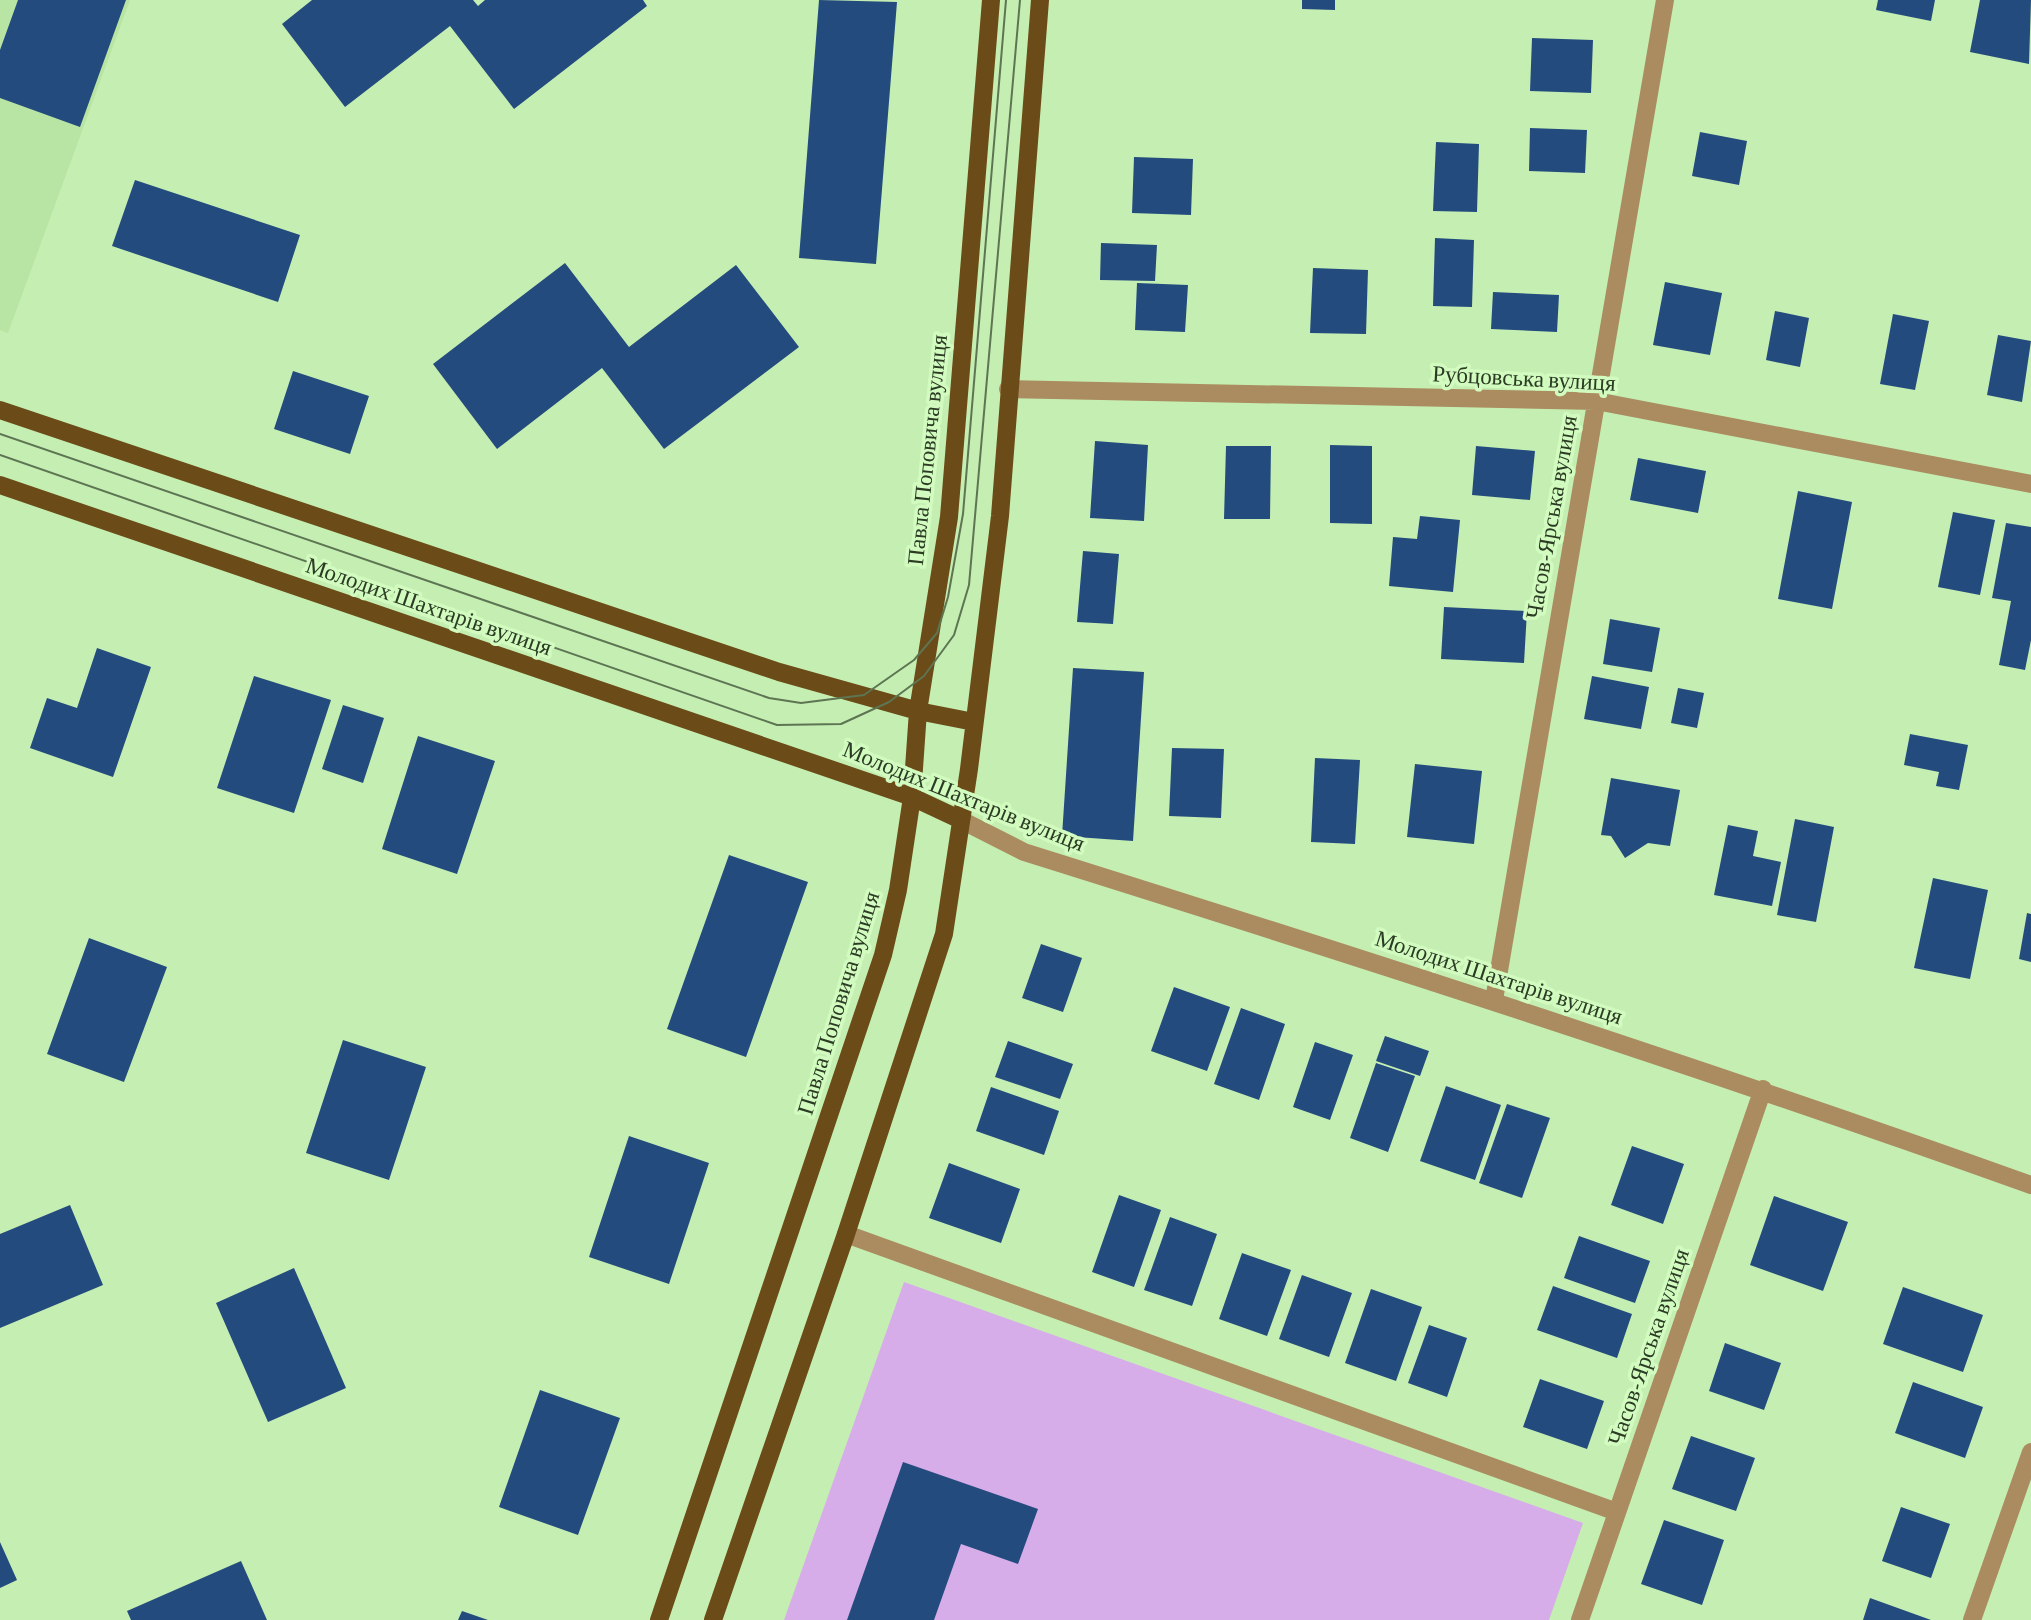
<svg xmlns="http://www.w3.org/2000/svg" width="2031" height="1620" viewBox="0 0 2031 1620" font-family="'Crimson Pro',serif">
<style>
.built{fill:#b8e5a3}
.green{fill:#d7ade9}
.building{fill:#244b7e}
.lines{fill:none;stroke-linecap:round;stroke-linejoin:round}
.minor{stroke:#ab8c60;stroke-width:18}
.major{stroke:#6b4b17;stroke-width:18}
.tram{stroke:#5d7552;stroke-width:2}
.labels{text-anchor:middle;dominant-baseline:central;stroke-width:7;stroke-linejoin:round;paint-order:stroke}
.street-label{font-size:23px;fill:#2b3b24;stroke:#d2fbbf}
</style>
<rect width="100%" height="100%" fill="#c5eeb2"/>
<path class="built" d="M0,0H130L8,333L0,330Z"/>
<path class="green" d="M904,1282L1583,1523L1549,1620H784Z"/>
<path class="building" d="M18,0H126L80,127L0,98V50Z
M312,0H473L478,6L485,0H643L647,6L514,109L450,26L345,107L282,24Z
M819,0L897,2L876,264L799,258Z
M1302,0H1335V10L1302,9Z
M1878,0H1935L1931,21L1876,10Z
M1980,0H2031L2029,64L1970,52Z
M1532,38L1593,40L1591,93L1530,91Z
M1530,128L1587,130L1585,173L1529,171Z
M1700,132L1747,141L1739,185L1692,176Z
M1436,142L1479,144L1477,212L1433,211Z
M1134,157L1193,159L1191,215L1132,213Z
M135,180L300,235L278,302L112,246Z
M1435,238L1474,240L1472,307L1433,306Z
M1101,243L1157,245L1155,281L1100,280Z
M565,263L629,347L736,265L799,347L664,449L602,368L497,449L433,364Z
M1313,268L1368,270L1366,334L1310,333Z
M1665,282L1722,293L1710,355L1653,345Z
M1137,283L1188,285L1185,332L1135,330Z
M1493,292L1559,295L1557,332L1491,329Z
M1775,311L1809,318L1800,367L1766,360Z
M1893,314L1929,321L1915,390L1880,384Z
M1998,335L2031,341L2022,402L1987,395Z
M293,371L369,396L350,454L274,429Z
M1095,441L1148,445L1144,521L1090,518Z
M1330,445L1372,446V524L1330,523Z
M1226,446H1271L1270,519H1224Z
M1476,446L1535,451L1530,500L1472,495Z
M1638,458L1706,471L1698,513L1630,500Z
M1798,491L1852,502L1832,609L1778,599Z
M1953,512L1995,520L1980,595L1938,587Z
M1420,516L1460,520L1453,592L1389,586L1393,537L1417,539Z
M2006,523L2031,527V640L2025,670L1999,665L2011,601L1992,598Z
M1083,551L1119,554L1113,624L1077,622Z
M1444,607L1527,611L1524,663L1441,659Z
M1610,619L1660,628L1652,672L1603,664Z
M97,648L151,667L113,777L30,748L47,698L77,708Z
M1073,668L1144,672L1133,841L1062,836Z
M254,676L331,700L294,813L217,788Z
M1592,676L1649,687L1641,729L1584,719Z
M1678,688L1704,693L1697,728L1671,723Z
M343,705L384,718L363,783L322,769Z
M1910,734L1968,745L1959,790L1936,786L1939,772L1904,765Z
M418,736L495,761L457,874L382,849Z
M1172,748L1224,749L1221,818L1169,816Z
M1315,758L1360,760L1355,844L1311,842Z
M1415,764L1482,771L1474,844L1407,837Z
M1611,778L1680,790L1670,846L1648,843L1625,858L1611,836L1601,835Z
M1795,819L1834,827L1816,922L1777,915Z
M1728,825L1758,831L1753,856L1781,862L1772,906L1714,895Z
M729,855L808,882L746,1057L667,1029Z
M1933,878L1988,890L1970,979L1914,968Z
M2027,913L2031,914V962L2019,959Z
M89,938L167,967L124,1082L47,1054Z
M1041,944L1082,958L1063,1012L1022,998Z
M1174,987L1230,1007L1207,1071L1151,1051Z
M1241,1008L1285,1024L1259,1100L1214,1084Z
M1385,1036L1429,1051L1420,1076L1376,1061Z
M343,1040L426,1067L389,1180L306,1153Z
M1008,1041L1073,1064L1060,1099L995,1077Z
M1315,1042L1353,1055L1330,1120L1293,1107Z
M1376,1063L1415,1076L1388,1152L1350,1138Z
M1446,1086L1501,1105L1475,1180L1420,1161Z
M991,1087L1059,1111L1044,1155L976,1131Z
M1507,1104L1550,1118L1522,1198L1479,1183Z
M629,1136L709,1163L669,1284L589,1257Z
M1632,1146L1684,1164L1663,1224L1611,1205Z
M949,1163L1020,1189L1001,1243L929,1218Z
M1119,1195L1161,1210L1134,1287L1092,1272Z
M1774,1196L1848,1222L1823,1291L1750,1265Z
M70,1205L103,1285L0,1328V1234Z
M1170,1217L1217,1234L1192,1306L1144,1290Z
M1579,1236L1650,1261L1635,1303L1564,1278Z
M1242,1253L1291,1270L1267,1336L1219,1319Z
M294,1268L346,1388L268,1422L216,1303Z
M1302,1275L1352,1293L1329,1357L1279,1339Z
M1553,1286L1632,1314L1617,1358L1537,1330Z
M1903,1287L1983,1315L1963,1372L1883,1344Z
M1371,1289L1422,1307L1396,1381L1345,1363Z
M1429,1325L1467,1338L1447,1397L1408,1383Z
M1725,1343L1781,1363L1764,1410L1709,1391Z
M1540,1379L1604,1401L1587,1449L1523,1427Z
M1913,1382L1983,1407L1965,1458L1895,1433Z
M540,1390L620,1418L578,1535L499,1507Z
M1691,1436L1755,1458L1736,1511L1672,1489Z
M903,1462L1038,1509L1018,1564L961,1544L934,1620H847Z
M1901,1507L1950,1524L1931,1578L1882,1561Z
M1664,1520L1724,1540L1702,1605L1641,1584Z
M0,1542L17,1580L0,1588Z
M241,1561L267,1620H131L127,1611Z
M1870,1598L1931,1620H1863Z
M462,1611L488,1620H458Z"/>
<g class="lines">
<path class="minor" d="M1008,389L1596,401L2031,484
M959,819L1024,852C1362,958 1698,1066 2031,1185
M1494,1000L1665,0
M846,1234L1617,1512
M1580,1620L1763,1089
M1972,1620L2031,1452"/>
<path class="major" d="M0,410L779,672L918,711L974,722
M0,485L912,797L959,819
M659,1620L883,955L898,890L912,797L918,711L949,517L991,0
M713,1620L846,1234L944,934L969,769L1000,516L1040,0"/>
<path class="tram" d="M0,434L769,698L801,703L864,695L914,660L937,633L948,597L963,514L1006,0
M0,455L777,725L841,724L889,702L924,676L954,635L969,585L1020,0"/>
</g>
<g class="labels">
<g class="street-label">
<text transform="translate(1524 378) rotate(3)">Рубцовська вулиця</text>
<text transform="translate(927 450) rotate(-84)">Павла Поповича вулиця</text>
<text transform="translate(1551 517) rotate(-80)">Часов-Ярська вулиця</text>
<text transform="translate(429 606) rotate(19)">Молодих Шахтарів вулиця</text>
<text transform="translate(964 796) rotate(22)">Молодих Шахтарів вулиця</text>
<text transform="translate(1499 977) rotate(18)">Молодих Шахтарів вулиця</text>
<text transform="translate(838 1003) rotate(-73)">Павла Поповича вулиця</text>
<text transform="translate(1648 1347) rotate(-71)">Часов-Ярська вулиця</text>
</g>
</g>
</svg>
